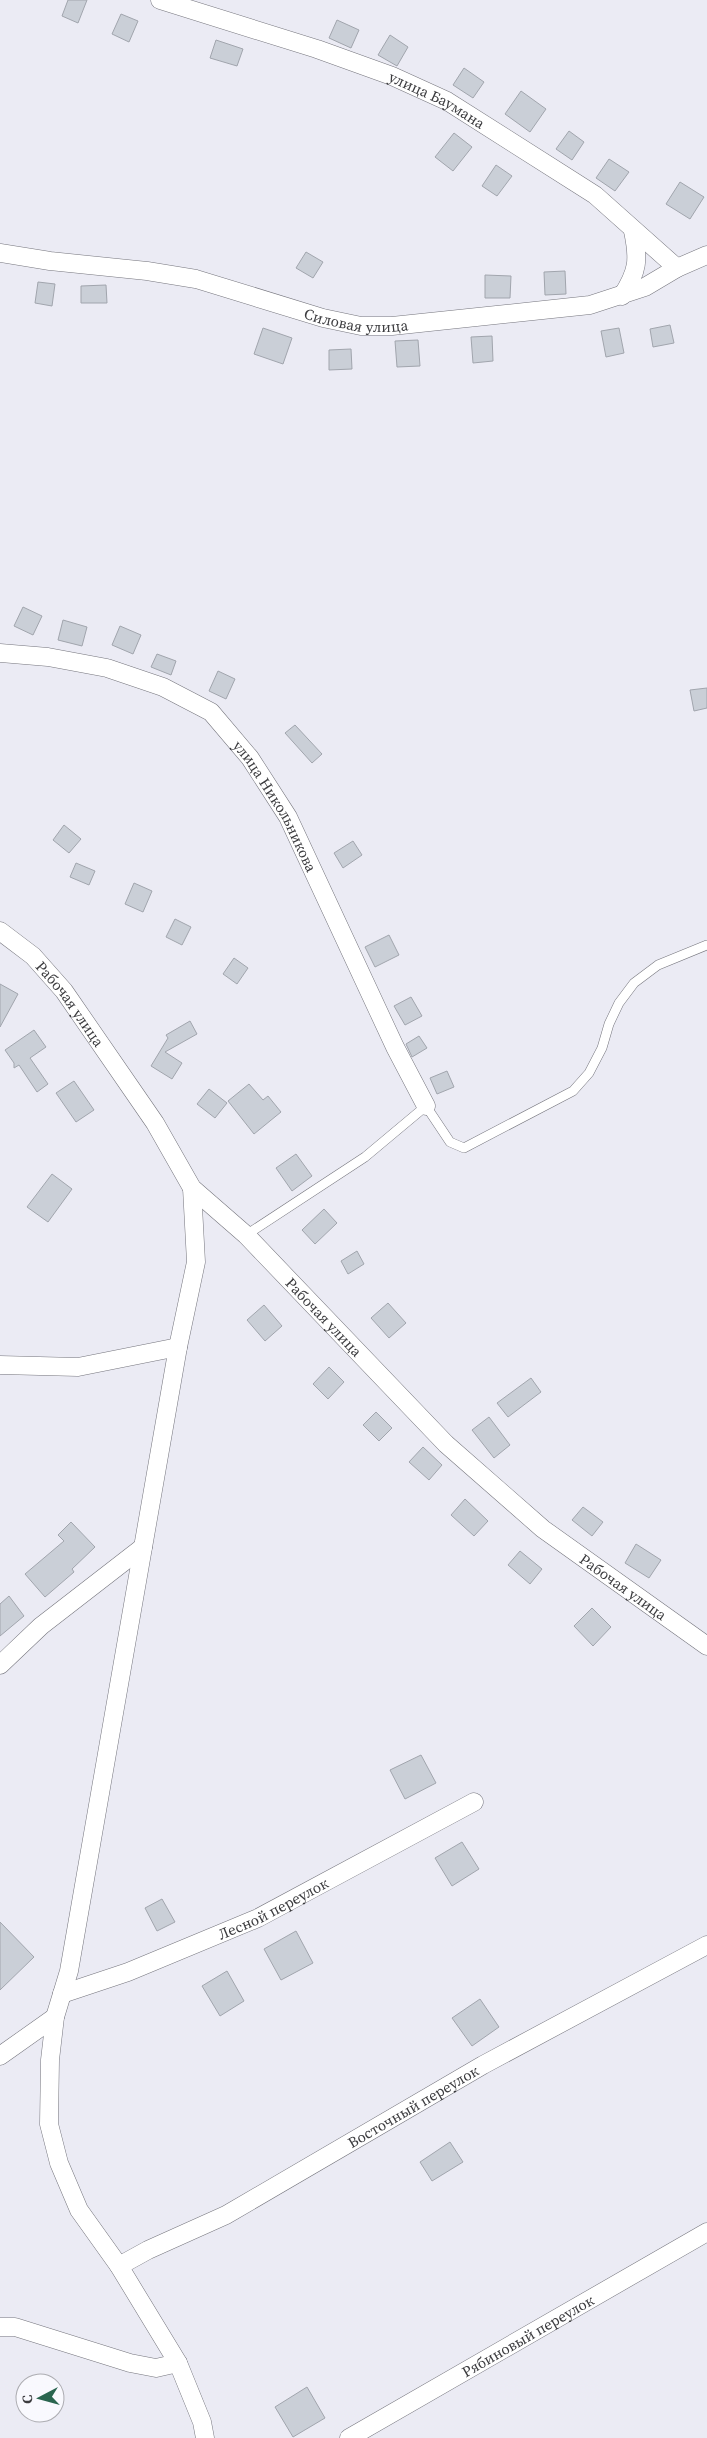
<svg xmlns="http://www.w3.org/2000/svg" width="707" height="2438" viewBox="0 0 707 2438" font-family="'Source Serif 4',serif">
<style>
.building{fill:#cacfd7;stroke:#a1a5ad}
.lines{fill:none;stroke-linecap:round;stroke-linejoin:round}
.lane-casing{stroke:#75757d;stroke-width:10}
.street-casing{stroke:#75757d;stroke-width:19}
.lane{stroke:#fff;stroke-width:9}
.street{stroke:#fff;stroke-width:18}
.labels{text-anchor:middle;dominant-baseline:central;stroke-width:4.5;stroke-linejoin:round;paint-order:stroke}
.street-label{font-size:15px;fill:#3c3c3f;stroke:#f9f9fe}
</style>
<rect width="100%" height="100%" fill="#ebebf4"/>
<path class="building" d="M68,0H87L78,23L62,16Z
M121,14L138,21L129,42L112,34Z
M337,20L359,30L351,48L329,38Z
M390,35L408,47L397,66L378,55Z
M216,40L243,49L237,66L210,58Z
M464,68L484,82L473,98L453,85Z
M521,91L546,109L530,132L505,114Z
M569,131L584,142L572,160L556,149Z
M454,133L472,147L453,171L435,157Z
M609,159L629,172L615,191L596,178Z
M496,165L512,176L497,196L482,186Z
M680,182L704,197L690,219L666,204Z
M306,252L323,262L313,278L296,268Z
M565,271L566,294L545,295L544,272Z
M485,275L511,276L510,298H485Z
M38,282L55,284L52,306L35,303Z
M106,285L107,303H81V286Z
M670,325L674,343L653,347L650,329Z
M263,328L292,338L283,364L254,354Z
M619,328L624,353L606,357L601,331Z
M492,336L493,361L473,363L471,337Z
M418,340L420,366L397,367L395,341Z
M351,349L352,369L329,370V350Z
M23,607L42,616L33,635L14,626Z
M63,620L87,627L82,646L58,640Z
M120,626L141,635L133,654L112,645Z
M157,654L176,661L171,675L151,667Z
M218,671L235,679L226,699L209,691Z
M707,688V708L694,711L690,690Z
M295,725L322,754L312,763L285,733Z
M64,825L81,839L69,853L53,840Z
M353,841L362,855L343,868L334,853Z
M76,863L95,871L89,885L70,877Z
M134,883L152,891L143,912L125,904Z
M175,919L191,927L182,945L166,937Z
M389,935L399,955L375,967L365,947Z
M234,958L248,968L237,984L223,974Z
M0,984L18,994L0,1027Z
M411,997L422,1016L405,1025L394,1006Z
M190,1021L197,1034L165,1052L182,1063L172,1079L151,1066L168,1038L166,1035Z
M34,1030L46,1047L30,1058L48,1084L37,1092L19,1065L14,1068V1063L5,1050Z
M419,1036L427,1048L412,1057L406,1044Z
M447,1071L454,1087L437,1094L430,1078Z
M74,1081L94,1110L76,1122L56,1093Z
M249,1084L263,1100L268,1096L281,1112L254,1134L228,1101Z
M209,1089L227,1103L215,1118L197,1104Z
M296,1154L312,1176L292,1191L276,1168Z
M52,1174L72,1189L48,1222L27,1207Z
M324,1209L337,1223L315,1244L302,1230Z
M357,1251L364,1264L348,1274L341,1261Z
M388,1303L406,1323L389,1338L371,1318Z
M264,1305L282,1326L265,1341L247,1320Z
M329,1367L344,1382L328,1399L313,1384Z
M531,1378L541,1392L508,1417L497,1403Z
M376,1412L392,1428L379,1441L363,1425Z
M489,1417L510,1445L494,1458L472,1430Z
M423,1447L442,1465L429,1480L409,1462Z
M465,1499L488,1521L474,1536L451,1515Z
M583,1507L603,1522L592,1536L572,1520Z
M71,1522L95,1547L72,1569L74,1572L45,1597L25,1574L64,1541L58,1535Z
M636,1544L661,1560L649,1578L625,1563Z
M520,1551L542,1569L530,1584L508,1565Z
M9,1596L24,1616L0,1636V1604Z
M592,1608L611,1627L593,1646L574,1626Z
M421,1755L436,1783L405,1799L390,1770Z
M462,1842L479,1869L452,1886L435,1858Z
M162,1899L175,1922L157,1931L145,1908Z
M0,1922L34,1957L0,1990Z
M296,1931L313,1963L281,1980L264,1949Z
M227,1971L244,2001L220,2016L202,1986Z
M480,1999L499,2027L472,2046L452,2018Z
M450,2142L463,2162L432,2181L420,2162Z
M307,2387L325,2418L293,2437L275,2407Z"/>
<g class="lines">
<g class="lane-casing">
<path id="lane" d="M246,1235L365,1157L426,1106L450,1142L464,1148L573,1091L589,1073L602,1048L609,1024L619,1003L634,983L658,965L707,945"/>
</g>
<g class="street-casing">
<g id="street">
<path id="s1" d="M160,0L317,49L392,76L447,101L595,195L677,268"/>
<path id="s2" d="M0,253L50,261L147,271L196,279L323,318L361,326H392L590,305L645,287L677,268L707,255"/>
<path d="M622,296C638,271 639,260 633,231"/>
<path id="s3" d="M0,653L48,657L107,668L163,687L211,712L250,758L288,817L395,1047L426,1106"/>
<path id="s4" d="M0,931L33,956L64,991L155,1123L192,1188L246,1235L446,1444L543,1529L707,1646"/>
<path d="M192,1188L196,1262L178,1347L69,1971L55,2017L50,2060L49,2124L59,2163L79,2210L119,2266L178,2363L202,2422L205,2438"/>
<path d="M0,1365L78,1367L178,1347"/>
<path d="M0,1665L41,1626L143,1547"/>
<path id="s5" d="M62,1994L128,1972L258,1918L474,1802"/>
<path d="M0,2056L55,2017"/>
<path id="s6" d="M119,2266L148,2250L226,2215L483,2065L707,1945"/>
<path d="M0,2327H15L130,2363L156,2368L178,2363"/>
<path id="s7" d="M349,2438L707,2232"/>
</g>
</g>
<use href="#lane" class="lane"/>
<use href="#street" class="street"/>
</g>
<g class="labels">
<g class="street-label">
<text stroke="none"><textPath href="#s1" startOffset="295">улица Баумана</textPath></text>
<text stroke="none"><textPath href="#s2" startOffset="364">Силовая улица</textPath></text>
<text stroke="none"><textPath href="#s3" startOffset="336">улица Никольникова</textPath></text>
<text stroke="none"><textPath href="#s4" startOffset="102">Рабочая улица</textPath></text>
<text stroke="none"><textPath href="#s4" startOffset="508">Рабочая улица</textPath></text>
<text stroke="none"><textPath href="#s4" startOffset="912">Рабочая улица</textPath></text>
<text stroke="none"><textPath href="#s5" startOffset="228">Лесной переулок</textPath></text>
<text stroke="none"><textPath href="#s6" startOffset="335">Восточный переулок</textPath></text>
<text stroke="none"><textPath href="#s7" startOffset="206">Рябиновый переулок</textPath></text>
</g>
</g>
<g transform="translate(40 2398) rotate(264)"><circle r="24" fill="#f9f9fe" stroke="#adadb2"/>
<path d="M0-4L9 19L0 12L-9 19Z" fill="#2a654f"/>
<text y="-8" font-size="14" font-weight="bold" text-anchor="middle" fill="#3c3c3f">С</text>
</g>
</svg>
